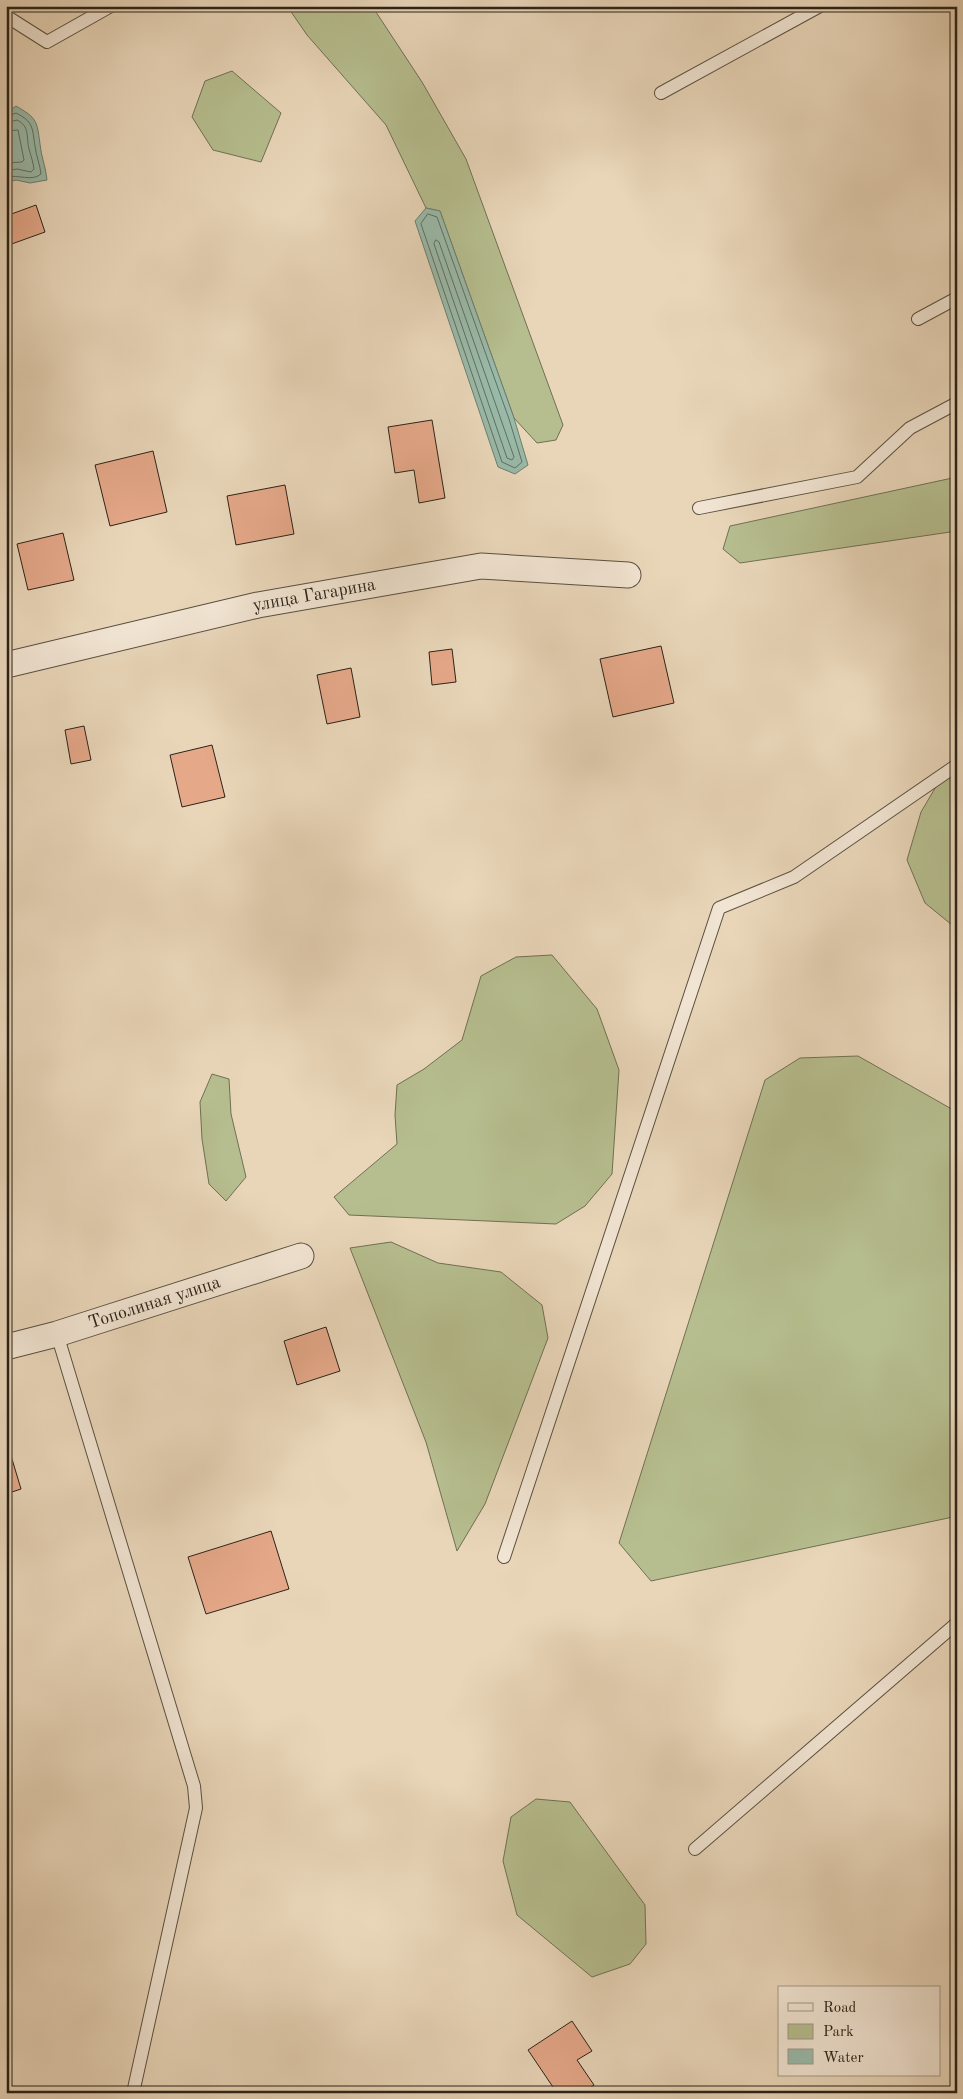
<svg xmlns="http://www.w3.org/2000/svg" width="963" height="2099" viewBox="0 0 963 2099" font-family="'Old Standard TT',serif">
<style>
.green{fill:#b6be8f;stroke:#707054}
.water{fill:#99baa9;stroke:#6d7e6f}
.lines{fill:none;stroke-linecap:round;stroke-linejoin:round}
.shore{stroke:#626e61;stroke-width:1}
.building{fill:#e5a889;stroke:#2b2319}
.service-casing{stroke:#5a5041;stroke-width:14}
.minor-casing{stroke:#5a5041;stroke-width:27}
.service{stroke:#f1e4d2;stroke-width:12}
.minor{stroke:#f1e4d2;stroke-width:25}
.labels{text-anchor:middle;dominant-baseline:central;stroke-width:5;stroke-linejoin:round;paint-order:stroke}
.street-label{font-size:18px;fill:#2b2319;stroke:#f1e4d2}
</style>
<rect width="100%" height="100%" fill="#e9d6b9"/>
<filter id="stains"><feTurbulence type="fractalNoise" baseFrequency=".004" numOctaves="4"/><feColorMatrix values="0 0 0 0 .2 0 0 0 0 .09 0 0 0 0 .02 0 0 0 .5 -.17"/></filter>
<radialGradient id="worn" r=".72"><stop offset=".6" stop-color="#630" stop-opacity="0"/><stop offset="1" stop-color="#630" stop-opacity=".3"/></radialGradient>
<path class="green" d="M287,6H372L422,82L466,159L563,425L556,440L537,443L514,418L440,211L426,208L386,125L307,35Z
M232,71L281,113L261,162L213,150L192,117L205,81Z
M957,477V531L740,563L723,549L730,526Z
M957,751V929L925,903L907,860L921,812Z
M552,955L597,1009L619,1070L612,1174L585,1206L556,1224L349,1215L334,1197L397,1144L395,1115L397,1085L424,1069L462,1040L481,976L516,957Z
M858,1056L957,1112V1515L953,1517L651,1581L619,1543L765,1080L800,1058Z
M212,1074L229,1079L231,1114L246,1177L226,1201L209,1184L202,1139L200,1102Z
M391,1242L438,1263L501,1272L542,1305L548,1338L485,1504L457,1551L426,1442L350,1248Z
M536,1799L570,1802L645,1905L646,1944L630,1964L592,1977L517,1915L503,1861L511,1817Z"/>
<path class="water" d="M16,106C37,118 37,121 40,144C41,156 46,168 47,180L30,183L16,180L6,183V113Z
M426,208L440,211L514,418L528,465L515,474L498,467L415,221Z"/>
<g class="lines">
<path class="shore" d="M6,117L16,113C34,122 32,128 35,146C36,156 40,164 41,174C32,182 18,174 6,177
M6,123L17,120C30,126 26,137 29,149C31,156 33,162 34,169L31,172L17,169L6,171
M6,131L18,130L24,160L22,162L6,163
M428,214L437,217L509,419L522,462L515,468L502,462L421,224Z
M436,240L439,242L514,457L512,460L507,458L434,244Z"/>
</g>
<path class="building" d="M36,205L45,232L6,246V216Z
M432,420L445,498L419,503L414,470L395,473L388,427Z
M153,451L167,512L110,526L95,465Z
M285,485L294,534L236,545L227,496Z
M63,533L74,580L28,590L17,544Z
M661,646L674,703L613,717L600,659Z
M452,649L456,682L432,685L429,652Z
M351,668L360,717L327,724L317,675Z
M84,726L91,760L71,764L65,730Z
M212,745L225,797L182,807L170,755Z
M326,1327L340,1371L297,1385L284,1341Z
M6,1439L21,1489L6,1494Z
M271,1531L289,1589L206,1614L188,1557Z
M572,2021L592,2051L577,2060L594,2085L583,2093H557L528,2050Z"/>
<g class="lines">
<g class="service-casing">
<path id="service" d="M6,16L47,42L111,6
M661,93L820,6
M918,319L957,298
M699,508L857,477L910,428L957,403
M57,1334L194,1786L196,1808L133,2093
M504,1557L719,908L794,877L957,765
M695,1849L957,1623"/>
</g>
<g class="minor-casing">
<g id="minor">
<path id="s1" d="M6,665L258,605L481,566L628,575"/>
<path id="s2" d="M6,1347L57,1334L301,1256"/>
</g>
</g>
<use href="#service" class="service"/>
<use href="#minor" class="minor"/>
</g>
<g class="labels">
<g class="street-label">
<text stroke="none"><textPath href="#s1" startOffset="316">улица Гагарина</textPath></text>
<text stroke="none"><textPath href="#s2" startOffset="155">Тополиная улица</textPath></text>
</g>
</g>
<rect width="963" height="2099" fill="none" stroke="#e9d6b9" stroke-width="25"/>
<rect x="8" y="8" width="948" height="2084" fill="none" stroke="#2b2319" stroke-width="2.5"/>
<rect x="12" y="12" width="938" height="2074" fill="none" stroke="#2b2319"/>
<rect x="778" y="1986" width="162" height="90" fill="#f1e4d2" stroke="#a29788"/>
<rect x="788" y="2003" width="25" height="8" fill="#f1e4d2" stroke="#a29788"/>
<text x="823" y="2012" font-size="15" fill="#2b2319">Road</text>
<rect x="788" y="2024" width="25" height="15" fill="#b6be8f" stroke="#a29788"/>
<text x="823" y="2036" font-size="15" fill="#2b2319">Park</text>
<rect x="788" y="2049" width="25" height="15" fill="#99baa9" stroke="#a29788"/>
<text x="823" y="2062" font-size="15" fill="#2b2319">Water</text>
<rect width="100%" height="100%" filter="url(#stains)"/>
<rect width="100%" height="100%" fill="url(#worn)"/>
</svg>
